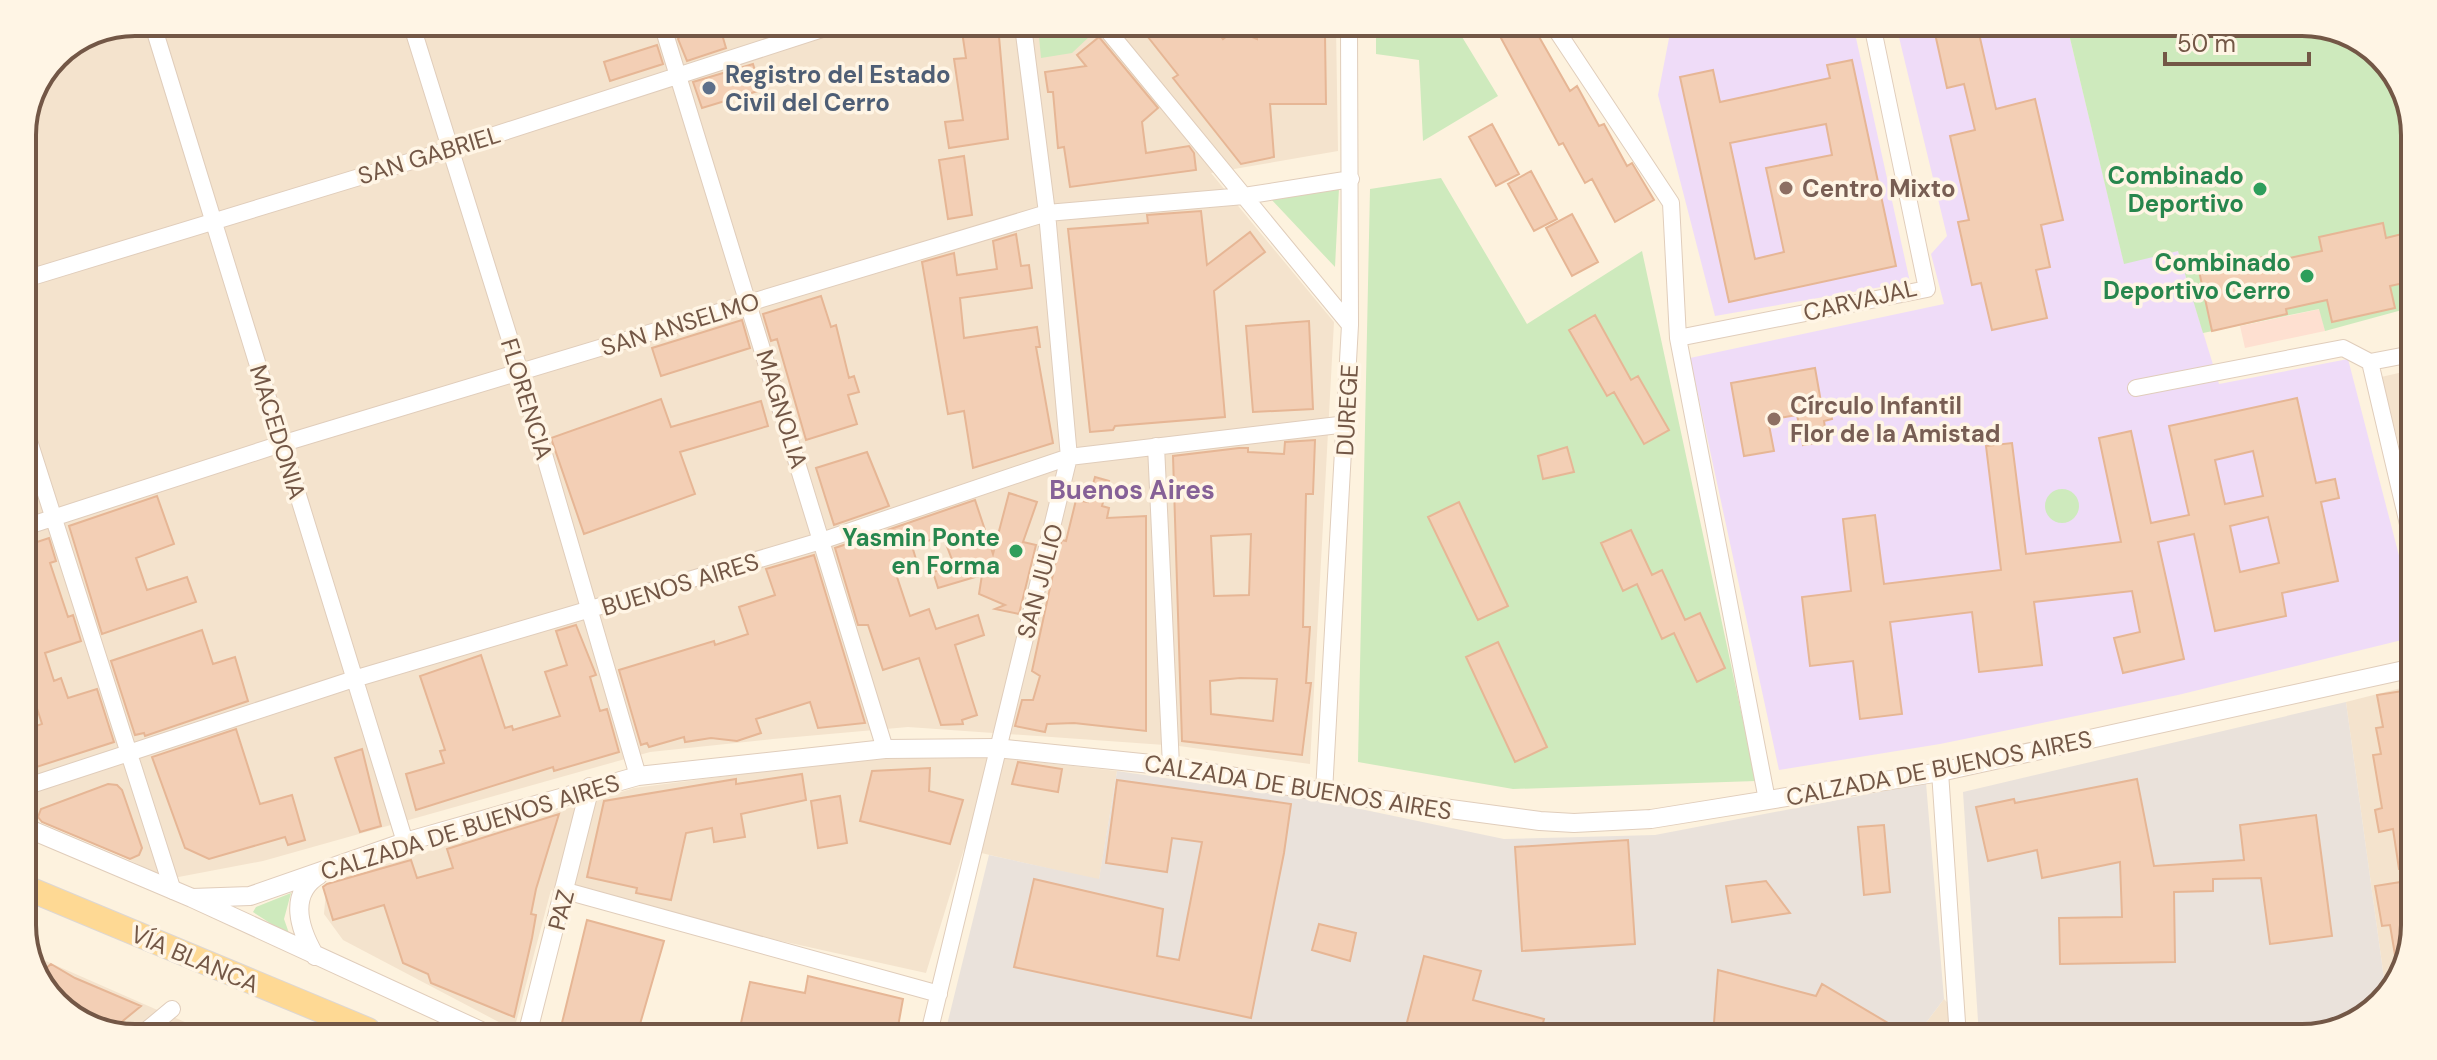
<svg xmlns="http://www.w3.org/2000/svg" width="2437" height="1060" viewBox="0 0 2437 1060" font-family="'DM Sans',sans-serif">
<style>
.residential{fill:#f4e3cd}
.commercial{fill:#fee0d1}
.industrial{fill:#eae2db}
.education{fill:#efdcf8}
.green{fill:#ceeabd}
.building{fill:#f3cfb5;stroke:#e6b695;stroke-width:2;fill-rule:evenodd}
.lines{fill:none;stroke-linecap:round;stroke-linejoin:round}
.minor-casing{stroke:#e0cdbb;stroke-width:18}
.tertiary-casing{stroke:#e0cdbb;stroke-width:20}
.primary-casing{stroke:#ddd7d3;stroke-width:26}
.minor{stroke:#fff;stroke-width:16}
.tertiary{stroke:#fff;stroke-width:18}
.primary{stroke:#fed994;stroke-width:24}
.service-dot{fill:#5c6f8a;stroke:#fff5e5;stroke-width:3}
.education-dot{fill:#8d6e63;stroke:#fff5e5;stroke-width:3}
.leisure-dot{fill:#2e9e5b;stroke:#fff5e5;stroke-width:3}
.labels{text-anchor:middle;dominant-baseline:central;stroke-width:7;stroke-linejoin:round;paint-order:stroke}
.service-label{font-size:24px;font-weight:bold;fill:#4e5e75;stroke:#fff5e5;text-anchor:start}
.street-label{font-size:24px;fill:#735746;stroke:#fff5e5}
.leisure-label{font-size:24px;font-weight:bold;fill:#27864d;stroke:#fff5e5;text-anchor:end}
.education-label{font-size:24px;font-weight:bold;fill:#785e54;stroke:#fff5e5;text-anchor:start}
.neighbourhood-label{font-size:26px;font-weight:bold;fill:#866197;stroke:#fff5e5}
.rim{fill:none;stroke:#735746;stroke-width:4}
</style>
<rect width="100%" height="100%" fill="#fdf2de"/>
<path class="residential" d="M135,22L1336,27L1338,151L1211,173L1334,322L1310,764L1179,746L908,727L773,739L650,752L263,861L168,879L22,807V128L55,55Z
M2412,370L2411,491L2381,377Z
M2409,686L2406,969L2386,993L2346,702Z
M975,755L1117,771L1099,880L964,849L926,973L551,890L514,1030L343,940L324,914L326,891L347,876L634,788L842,761Z
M30,954L203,1030L91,1029L41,988Z
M1944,999L1978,1036L2017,1037L1916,1036Z"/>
<path class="commercial" d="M2320,309L2325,331L2245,348L2240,326Z"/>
<path class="industrial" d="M2346,702L2386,993L2365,1019L2303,1038L1979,1036L1963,792Z
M1117,771L1322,801L1504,839L1655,835L1926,783L1944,999L1916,1036L945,1033L989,855L1099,879Z"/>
<path class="education" d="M1671,28L1854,29L1910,282L1715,316L1658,95Z
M1897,29L2068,30L2124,263L2178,251L2219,384L2348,359L2410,598V638L2178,695L1940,744L1779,770L1690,358L1944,304L1931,254L1947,236Z"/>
<path class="green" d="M1038,26H1084L1091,35L1072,53L1041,58Z
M1376,27H1456L1498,96L1423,141L1419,60L1376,54Z
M2068,30L2346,31L2396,72L2415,128L2413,307L2325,331L2319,309L2203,333L2178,251L2124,264Z
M1441,178L1527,324L1642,251L1756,781L1513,789L1358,762L1370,189Z
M1339,188L1335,267L1269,197Z
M2045 506a17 17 0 1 1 34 0a17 17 0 1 1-34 0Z
M291,893L284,919L290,936L253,912L256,907Z"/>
<path class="building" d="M719,24L726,48L687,61L678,39L681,35Z
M961,25H998L1008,139L949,148L945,122L963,120L954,59L966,58Z
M1152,26H1213L1223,39L1235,30L1257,39V26L1317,27L1316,35H1325L1326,104H1270L1274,157L1241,164L1173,78L1178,75L1144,32Z
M1495,27L1534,28L1570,91L1577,86L1599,126L1604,124L1627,166L1632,163L1654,200L1615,222L1592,179L1585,183L1563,143L1559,145Z
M1934,29H1978L1996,109L2035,99L2063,220L2041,225L2050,267L2036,270L2047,318L1992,330L1981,283L1972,285L1958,222L1969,220L1950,136L1975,130L1964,84L1947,88Z
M1099,37L1158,108L1142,122L1146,153L1189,146L1194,153L1196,170L1070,187L1064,147L1058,148L1053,92H1048L1045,72L1086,66L1077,55Z
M657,45L663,64L610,81L604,62Z
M1852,60L1896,266L1729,302L1680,77L1713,70L1720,102L1830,78L1827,65ZM1826,124L1832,155L1766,168L1784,252L1755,259L1730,143Z
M753,64L761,90L702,108L693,82Z
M1492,124L1519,174L1496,186L1469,137Z
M964,156L972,215L948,219L939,160Z
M1531,171L1557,219L1534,231L1508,184Z
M1201,211L1207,265L1250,232L1265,252L1214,291L1225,417L1115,426L1113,430L1090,432L1068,229L1148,223L1147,215Z
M1572,214L1598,262L1572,276L1546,228Z
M2383,223L2386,238L2414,231L2413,281L2390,286L2395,308L2332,322L2327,300L2286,309L2287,314L2212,331L2199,271L2273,255L2275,261L2322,251L2319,237Z
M1016,234L1021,266L1029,265L1032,288L960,298L964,338L1037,327L1040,347H1036L1053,443L973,468L964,411L948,414L922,262L954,253L957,275L997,269L993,241Z
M821,296L831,327L836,325L849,378L854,376L859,392L848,395L857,424L806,440L777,339L771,341L763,314Z
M1595,315L1631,380L1638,376L1669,430L1644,444L1614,392L1607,396L1569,330Z
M742,320L750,348L661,376L652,348Z
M1309,321L1313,409L1253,412L1246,326Z
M1815,368L1821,402L1829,401L1832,419L1824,421L1827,441L1803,445L1797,415L1768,420L1774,451L1744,456L1731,383Z
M2297,398L2316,483L2335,479L2339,498L2321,502L2338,581L2282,593L2286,616L2215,631L2194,534L2158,542L2184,659L2123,673L2114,638L2140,632L2132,591L2034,602L2042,665L1979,672L1972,612L1890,622L1902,714L1860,719L1853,661L1810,666L1802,597L1851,591L1843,519L1875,515L1884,584L2001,570L1986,446L2012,443L2026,554L2121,542L2099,438L2131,431L2151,523L2189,515L2169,426ZM2253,451L2263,496L2225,504L2215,460ZM2268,517L2279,563L2240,572L2230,526Z
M661,399L671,427L761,401L768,426L680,452L695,494L584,534L551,438Z
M1315,440L1313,494H1306L1303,627H1310L1306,683H1311L1302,755L1182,741L1173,456L1239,448H1248V452L1284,454L1285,442ZM1251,534L1249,595L1214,596L1211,536ZM1240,678L1277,679L1273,721L1211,714L1210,681Z
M1567,447L1574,472L1543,479L1538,456Z
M867,452L889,506L834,525L816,468Z
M1095,477L1109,481L1102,506L1109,508L1107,518L1146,516V731L1074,723L1047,724L1045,732L1015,726L1022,700H1033L1040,676L1032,671L1058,551L1062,540L1066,541L1076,500L1088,502Z
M1009,493L1037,502L1023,542L1036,545L1019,614L995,609L1005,605L979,594L982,575L938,588L933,572L954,565L943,536L912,546L918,566L896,574L910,616L929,609L936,629L978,615L984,635L955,645L977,715L962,720L963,724L941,725L919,658L883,670L868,625H858L835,548L975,500L993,554Z
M157,496L174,544L136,558L147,590L187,577L196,602L102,634L69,526Z
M1459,502L1508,606L1478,620L1428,517Z
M1631,530L1652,575L1662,570L1685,620L1700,613L1725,668L1697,682L1674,633L1662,639L1637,584L1623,591L1601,543Z
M49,538L56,561L50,563L68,617L73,615L81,641L45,653L54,681L61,678L68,698L97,689L114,742L27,770L22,757V731L42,724L33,696L22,700V547Z
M814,555L865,723L818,728L810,702L756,719L761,733L737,741L711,738L685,742L684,737L649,747L647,743L641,745L619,670L714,641L715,645L748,634L739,607L775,595L766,569Z
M576,625L596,675L590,677L600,711L607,709L619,752L554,771L553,767L416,810L406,774L444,763L440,751L445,750L420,676L481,655L505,728L512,726L513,730L560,716L545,672L567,665L556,631Z
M202,630L213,664L235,657L248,701L145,736L144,733L135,735L111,661Z
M1498,642L1547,747L1515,762L1466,657Z
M2409,690L2407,868L2399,869L2393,829L2379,832L2375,810L2382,808L2373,755L2381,754L2376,728L2383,727L2377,695Z
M236,729L260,804L292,795L305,840L288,845L285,837L209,859L185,848L152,757Z
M362,749L381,826L360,832L335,758Z
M1018,762L1062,769L1058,792L1012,784Z
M930,768L929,791L963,800L950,844L860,821L872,771Z
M802,774L806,800L741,814L745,837L714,842L712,828L686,833L671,900L636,893L637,888L587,877L604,801L736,779V784Z
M2137,779L2154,866L2244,860L2240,825L2316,815L2332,936L2270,944L2261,878L2213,879V891L2174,892L2175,962L2060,964L2059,918L2122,917L2120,862L2042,878L2037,850L1988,861L1976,807L2014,799L2015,803Z
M1117,780L1291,804L1284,853L1251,1018L1014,967L1034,879L1163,909L1157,956L1179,960L1202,842L1172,838L1167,872L1106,863Z
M108,784L117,785L122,790L142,848L139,855L130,859L42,822L38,817L41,809Z
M840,796L847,843L818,848L811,801Z
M559,814L536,889L531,914L536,915L532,938L514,1017L431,983L428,974L403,963L384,905L333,920L323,887L327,884L411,860L417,878L453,868L447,849Z
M1884,825L1890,892L1864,895L1858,827Z
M1628,840L1635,944L1522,951L1515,847Z
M1766,881L1790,913L1732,922L1726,886Z
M2407,881L2406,969L2398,973L2390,925L2382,926L2375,886Z
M587,920L664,941L638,1031H560Z
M1319,924L1356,933L1350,961L1312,950Z
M1424,956L1481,971L1473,1000L1544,1019L1540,1035L1404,1034Z
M51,964L75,978L141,1006L113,1029H91L41,988L37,976Z
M1718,970L1816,996L1822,984L1910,1036H1713Z
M808,976L903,999L897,1032H739L750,982L805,993Z"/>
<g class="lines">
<g class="minor-casing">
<path id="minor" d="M152,22L405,842
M411,23L520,372L638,776
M662,24L885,749
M1104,26L1350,325
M1555,28L1671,203L1678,338L1767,800
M22,280L448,150L835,25
M1678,338L1927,289L1873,29
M2370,362L2411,537
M2136,388L2343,348L2370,362L2412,354
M22,419L173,891
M1156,446L1171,766
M22,528L281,444L1047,213L1244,196L1351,179
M1940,772L1958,1037
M22,788L354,679L824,540L1069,457L1347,424
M1324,792L1350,325L1349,27
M566,891L939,994
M148,1029L172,1009
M929,1033L1069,457L1047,213L1023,26"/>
</g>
<g class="tertiary-casing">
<path id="tertiary" d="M22,826L192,898L481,1031
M192,898L250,896L405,842L638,776L885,749L996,748L1171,766L1324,792L1540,821L1574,823L1651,819L1940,772L2409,669
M315,956C300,930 287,894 319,875
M528,1031L590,787"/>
</g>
<g class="primary-casing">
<path id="primary" d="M22,886L368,1030"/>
</g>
<use href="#minor" class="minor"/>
<use href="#tertiary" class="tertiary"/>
<use href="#primary" class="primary"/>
</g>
<circle class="service-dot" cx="709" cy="88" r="8"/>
<g class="education-dot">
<circle cx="1786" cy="188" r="8"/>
<circle cx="1774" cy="419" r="8"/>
</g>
<g class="leisure-dot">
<circle cx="2260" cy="189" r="8"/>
<circle cx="2307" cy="276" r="8"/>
<circle cx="1016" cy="551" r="8"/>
</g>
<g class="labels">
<g class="service-label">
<text x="725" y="74">Registro del Estado<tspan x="725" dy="28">Civil del Cerro</tspan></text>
</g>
<g class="street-label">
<text transform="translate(429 155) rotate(-17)">SAN GABRIEL</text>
<text transform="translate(1860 300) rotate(-13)">CARVAJAL</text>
<text transform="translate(680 324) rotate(-17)">SAN ANSELMO</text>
<text transform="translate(527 399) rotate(73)">FLORENCIA</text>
<text transform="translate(782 409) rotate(73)">MAGNOLIA</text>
<text transform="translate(1347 410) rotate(-87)">DUREGE</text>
<text transform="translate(278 432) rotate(73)">MACEDONIA</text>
<text transform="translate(1040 581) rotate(-75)">SAN JULIO</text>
<text transform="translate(680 584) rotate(-17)">BUENOS AIRES</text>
<text transform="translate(1939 768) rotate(-11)">CALZADA DE BUENOS AIRES</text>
<text transform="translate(1298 787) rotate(9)">CALZADA DE BUENOS AIRES</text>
<text transform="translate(470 827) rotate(-17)">CALZADA DE BUENOS AIRES</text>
<text transform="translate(561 910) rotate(-75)">PAZ</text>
<text transform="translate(195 959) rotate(23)">VÍA BLANCA</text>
</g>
<g class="leisure-label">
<text x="2244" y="175">Combinado<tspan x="2244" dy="28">Deportivo</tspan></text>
<text x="2291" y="262">Combinado<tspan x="2291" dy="28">Deportivo Cerro</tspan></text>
<text x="1000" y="537">Yasmin Ponte<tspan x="1000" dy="28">en Forma</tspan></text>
</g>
<g class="education-label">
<text x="1802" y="188">Centro Mixto</text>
<text x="1790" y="405">Círculo Infantil<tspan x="1790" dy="28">Flor de la Amistad</tspan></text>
</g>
<g class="neighbourhood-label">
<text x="1132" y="490">Buenos Aires</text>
</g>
</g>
<path d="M0 0H2437V1060H0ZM135 36H2302A99 99 0 0 1 2401 135V925A99 99 0 0 1 2302 1024H135A99 99 0 0 1 36 925V135A99 99 0 0 1 135 36Z" fill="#fff5e5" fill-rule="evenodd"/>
<path class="rim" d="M135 36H2302A99 99 0 0 1 2401 135V925A99 99 0 0 1 2302 1024H135A99 99 0 0 1 36 925V135A99 99 0 0 1 135 36Z"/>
<path d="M2165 52v12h144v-12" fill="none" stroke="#735746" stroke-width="4"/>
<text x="2177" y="52" font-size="24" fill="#735746" stroke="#fff5e5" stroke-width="6" paint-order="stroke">50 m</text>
</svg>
